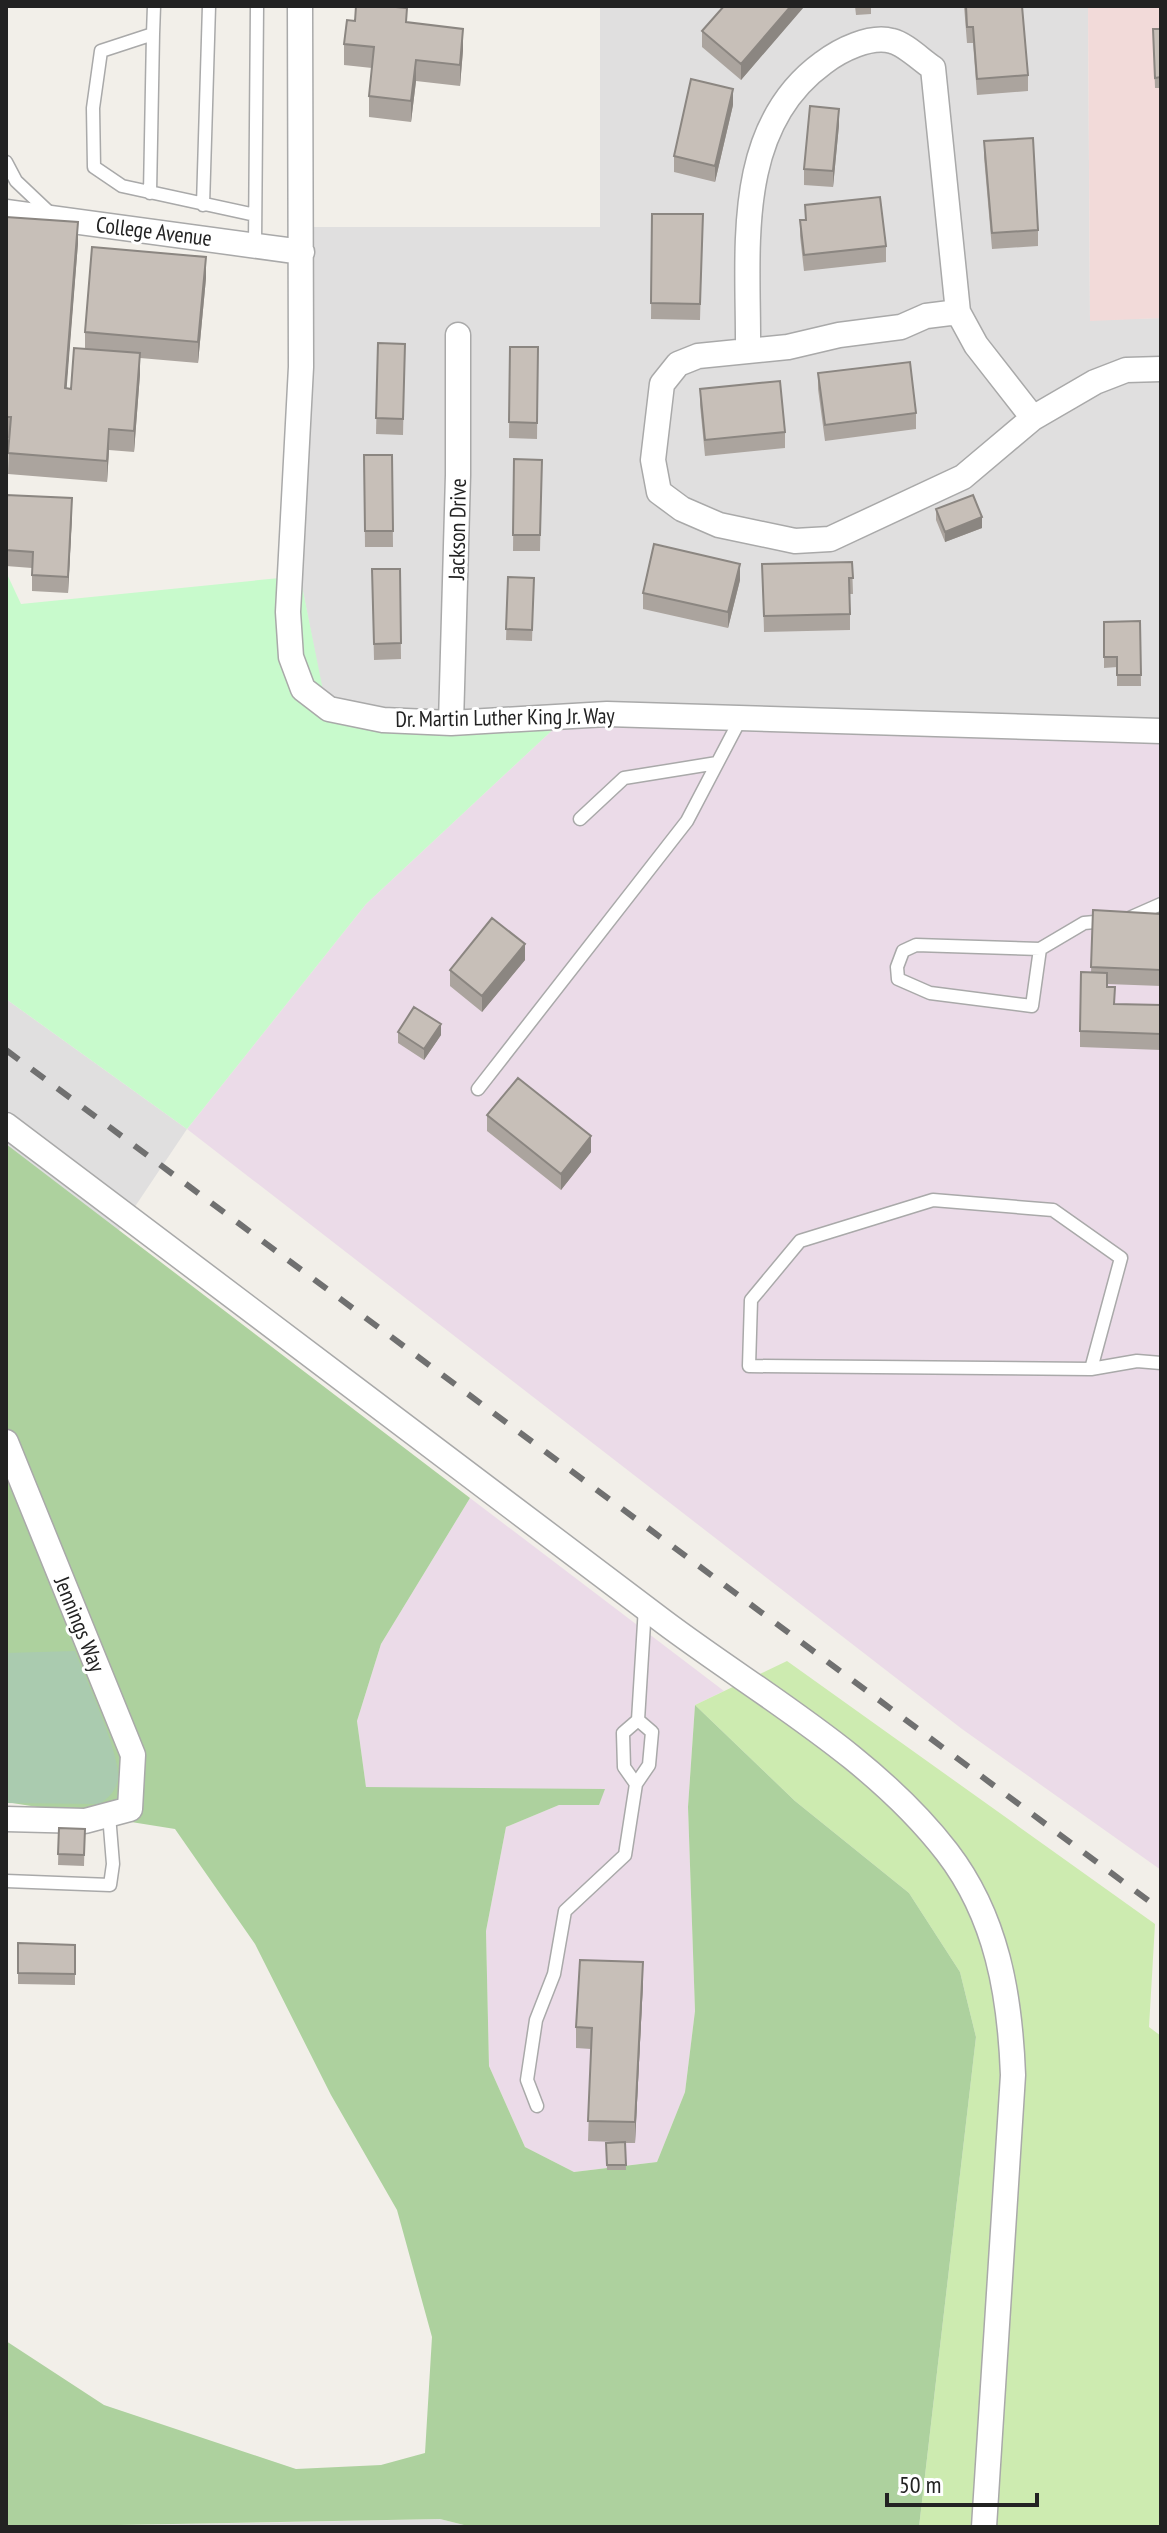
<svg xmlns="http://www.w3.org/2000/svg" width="1167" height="2533" viewBox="0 0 1167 2533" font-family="'PT Sans Narrow',sans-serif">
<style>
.residential{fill:#e0dfdf}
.commercial{fill:#f2dad9}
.industrial{fill:#ebdbe8}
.grass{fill:#cdebb0}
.forest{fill:#add19e}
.cemetery{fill:#aacbaf}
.park{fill:#c8facc}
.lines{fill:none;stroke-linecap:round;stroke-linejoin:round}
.lane-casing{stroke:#a9a9a9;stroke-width:15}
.street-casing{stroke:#a9a9a9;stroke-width:27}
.lane{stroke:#fff;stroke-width:12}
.street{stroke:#fff;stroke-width:24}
.rail{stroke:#707070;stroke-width:6;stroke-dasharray:16 16;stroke-linecap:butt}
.wall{fill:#aba49e}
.shaded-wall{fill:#8b8681}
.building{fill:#c7bfb8;stroke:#8b8681;stroke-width:2}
.labels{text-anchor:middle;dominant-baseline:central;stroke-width:6;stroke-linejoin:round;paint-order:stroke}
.street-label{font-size:22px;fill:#222;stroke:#fff}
</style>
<rect width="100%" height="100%" fill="#f2efe9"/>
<path class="residential" d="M600,6H1088L1090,320L1161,318V740L327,715L300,576V227H600Z
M6,999L187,1129L6,1399Z
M440,2519L472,2527H34Z"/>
<path class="commercial" d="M1088,6H1161V318L1090,321Z"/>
<path class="industrial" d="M561,722L1161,740V1870L962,1729L187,1129L366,904Z
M470,1498L724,1691L695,1705L688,1807L695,2011L685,2092L657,2162L574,2172L525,2147L489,2066L486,1931L506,1827L559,1805H599L366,1787L357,1721L381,1644Z"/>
<path class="grass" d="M787,1661L1155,1924L1149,2027L1161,2036V2527H919L976,2037L960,1972L909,1893L795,1801L695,1705Z"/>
<path class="forest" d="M6,1144L470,1498L381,1644L357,1721L366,1787L605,1789L599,1805H559L506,1827L486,1931L489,2066L525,2147L574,2172L657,2162L685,2092L695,2011L688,1807L695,1705L795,1801L909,1893L960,1972L976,2037L919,2527H472L440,2519L6,2527V2341L104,2405L296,2469L381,2465L425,2453L432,2337L397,2210L331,2095L255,1944L175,1829L6,1802Z"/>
<path class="cemetery" d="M75,1651C85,1678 121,1754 118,1779C116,1791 109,1797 100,1804L6,1803V1653Z"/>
<path class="park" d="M6,572L21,604L300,576L328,715L561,722L366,904L187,1129L6,999Z"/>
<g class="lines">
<g class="lane-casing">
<path id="lane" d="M154,6L153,34L101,51L93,108L94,167L122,186L255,215
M6,162L16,181L53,216
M150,193L153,34
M203,205L209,6
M255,244L257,6
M580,819L624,778L717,763
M1127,919L1161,904
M1040,949L1032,1006L930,993L898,979L897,967L903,951L916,945L1040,949L1084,923L1105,921
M478,1089L687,821L741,718
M1091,1369L1121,1258L1053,1210L933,1200L800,1241L751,1300L749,1366L1091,1369L1137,1361L1161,1363
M638,1720L652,1732L649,1765L636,1784L624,1767L623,1733L638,1720L645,1607
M6,1881L110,1885L113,1864L109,1815
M537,2106L527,2080L536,2020L554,1974L565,1911L625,1855L636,1784"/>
</g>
<g class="street-casing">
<path id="street" d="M300,6L301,367L288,612L291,657L303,689L329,709L383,720L451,723L607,714L1161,731
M6,212L302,252
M958,312L926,316L901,327L839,335L788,347L698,356L678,364L662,384L653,460L659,492L682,509L719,525L795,541L830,539L963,477L1033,418L1095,382L1126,370L1161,369
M748,351C749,252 732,129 823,63C840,50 870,35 892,41C905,44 921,60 933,68L958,312L976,345L1033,418
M451,723L458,475V335
M6,1125C225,1291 445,1456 664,1622C760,1694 873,1756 947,1852C997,1917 1010,1995 1013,2075L984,2527
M6,1442L133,1755L130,1809L85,1821L6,1819"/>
</g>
<use href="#lane" class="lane"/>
<use href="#street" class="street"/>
<path class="rail" d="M6,1050L1161,1910"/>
</g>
<path class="wall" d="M804,6L741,80L702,47V31Z
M855,6H922L871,8V14L856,15Z
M964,6H1022L1028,75V91L977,95L973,43H967Z
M407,23L463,50L460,86L416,81L411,122L369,117V96L372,68L344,65V44Z
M1153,29H1161V88H1155Z
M733,105L715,182L674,172V156Z
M839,125L833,187L804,185V169Z
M984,141L1038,230V246L992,249L984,157Z
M805,205L886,246V262L804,271L800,236V220H805Z
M652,214H703L700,320L651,319Z
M6,217L78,243L66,389H71L85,349V332L206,278L198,363L140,358V374L134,452L109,450L107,482L8,474L9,438H6Z
M378,343L405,344L403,435L376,434Z
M510,347H538L537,439L509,438Z
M818,373L916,413V429L825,441L818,389Z
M700,389L785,432V448L705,456L700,405Z
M364,455H392L393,547H365Z
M514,459L542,460L540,551H513Z
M6,495L72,514L68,593L32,591V568L6,566Z
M936,509L982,528L945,542L936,520Z
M852,562L853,594H850V630L764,632L762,564Z
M372,569H400L401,659L374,660Z
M508,577L534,578L532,641L506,640Z
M740,580L728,628L643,609V593Z
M1140,621L1141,686H1117V667L1104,668V622Z
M1093,910L1161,914V986L1107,984V987L1115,1004L1161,1005V1050L1080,1047V1031L1091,973Z
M525,960L482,1012L450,986V970Z
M398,1032L441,1035L424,1060L398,1043Z
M487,1115L591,1152L561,1190L487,1131Z
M59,1828L85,1829L84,1866L58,1865Z
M18,1943L75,1945V1985L18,1984Z
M643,1983L635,2143H625L626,2170H607L606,2143L615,2142L588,2141L591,2049L576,2048V2027Z"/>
<path class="shaded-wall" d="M791,6H804V7L741,80V64Z
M463,29V50L460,86V65Z
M416,60V81L411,122V101Z
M733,89V105L715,182V166Z
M839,109V125L833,187V171Z
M78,222V243L65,409V388Z
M206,257V278L198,363V342Z
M140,353V374L134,452V431Z
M109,429V450L107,482V461Z
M72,498V514L68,593V577Z
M982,517V528L945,542V532Z
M740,564V580L728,628V612Z
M525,944V960L482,1012V996Z
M441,1024V1035L424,1060V1049Z
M591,1136V1152L561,1190V1174Z
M643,1962V1983L635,2143V2122Z"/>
<path class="building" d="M356,6H385L407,8L406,22L463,29L460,65L416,60L411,101L369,96L374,47L344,44L347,20L355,21Z
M724,6H791L741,64L702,31Z
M966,6H1022L1028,75L977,79L973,27H967Z
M1153,29H1161V77L1155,78Z
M691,79L733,89L715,166L674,156Z
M810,106L839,109L833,171L804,169Z
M1033,138L1038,230L992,233L984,141Z
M880,197L886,246L804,255L800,220H806L805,205Z
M652,214H703L700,304L651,303Z
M6,217L78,222L65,388L71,389L74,348L140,353L134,431L109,429L107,461L8,453L11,417H6Z
M92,247L206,257L198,342L85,332Z
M378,343L405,344L403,419L376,418Z
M510,347H538L537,423L509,422Z
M910,362L916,413L825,425L818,373Z
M780,381L785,432L705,440L700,389Z
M364,455H392L393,531H365Z
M514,459L542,460L540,535H513Z
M6,495L72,498L68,577L32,575L33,552L6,550Z
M973,495L982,517L945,532L936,509Z
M654,544L740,564L728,612L643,593Z
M852,562L853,578H849L850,614L764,616L762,564Z
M372,569H400L401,643L374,644Z
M508,577L534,578L532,630L506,629Z
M1140,621L1141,675H1117V657H1104V622Z
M1093,910L1161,914V970L1091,967Z
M492,918L525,944L482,996L450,970Z
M1081,972L1107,973V987H1115L1114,1004L1161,1005V1034L1080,1031Z
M414,1007L441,1024L424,1049L398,1032Z
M518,1078L591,1136L561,1174L487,1115Z
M59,1828L85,1829L84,1855L58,1854Z
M18,1943L75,1945V1974L18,1973Z
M580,1960L643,1962L635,2122L588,2121L592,2028L576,2027Z
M625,2142L626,2165H607L606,2143Z"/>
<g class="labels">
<g class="street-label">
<text transform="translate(154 231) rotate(7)">College Avenue</text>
<text transform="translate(457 529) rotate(-89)">Jackson Drive</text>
<text transform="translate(505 717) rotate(-1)">Dr. Martin Luther King Jr. Way</text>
<text transform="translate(80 1624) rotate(68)">Jennings Way</text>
</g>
</g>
<rect width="1167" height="2533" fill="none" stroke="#222222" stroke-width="16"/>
<path d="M887 2493v12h150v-12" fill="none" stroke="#222222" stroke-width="4"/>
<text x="899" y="2493" font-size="24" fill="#222222" stroke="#ffffff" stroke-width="6" paint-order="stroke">50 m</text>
</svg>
